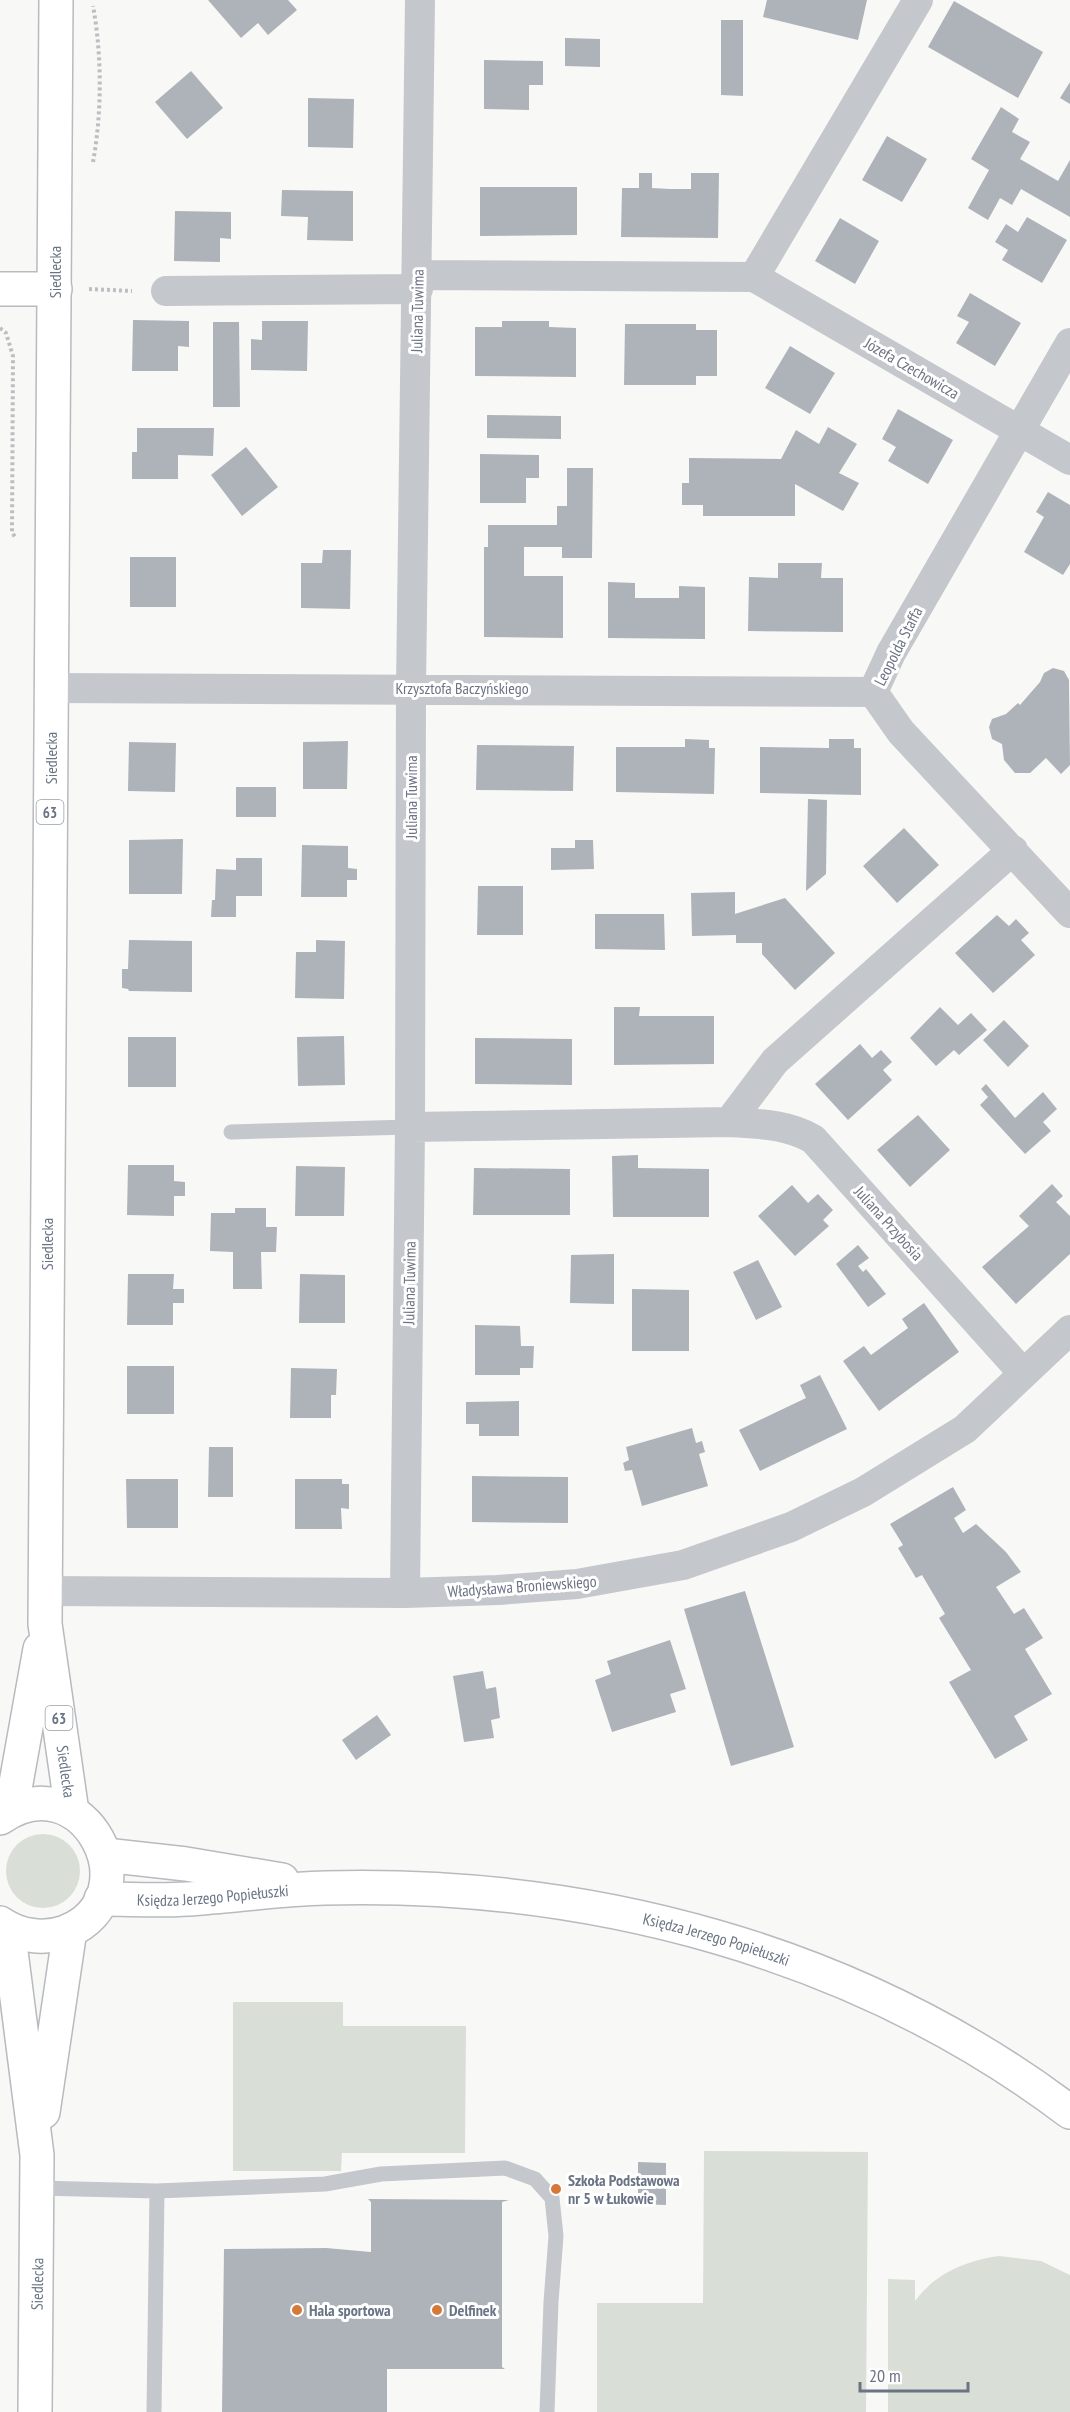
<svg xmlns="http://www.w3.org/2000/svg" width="1070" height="2412" viewBox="0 0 1070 2412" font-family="'PT Sans Narrow',sans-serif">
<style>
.green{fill:#d9dfd7}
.building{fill:#aeb3b9}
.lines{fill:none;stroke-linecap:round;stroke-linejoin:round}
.secondary-casing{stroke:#b7babf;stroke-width:36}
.primary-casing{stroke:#b8babe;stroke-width:36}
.path{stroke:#bcbec1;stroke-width:4;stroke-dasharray:3 3;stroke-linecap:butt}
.lane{stroke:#c4c7cb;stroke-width:15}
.street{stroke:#c4c7cb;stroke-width:30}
.secondary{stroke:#fff;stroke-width:33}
.primary{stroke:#fff;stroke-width:33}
.poi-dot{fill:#d57939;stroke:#fff;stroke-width:2}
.labels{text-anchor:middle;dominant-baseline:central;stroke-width:6;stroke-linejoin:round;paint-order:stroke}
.shield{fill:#fff;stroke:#979ea9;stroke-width:1.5}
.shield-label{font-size:15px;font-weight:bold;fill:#6a7484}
.street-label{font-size:16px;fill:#6a7484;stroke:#fff}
.poi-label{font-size:16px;font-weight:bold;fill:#6a7484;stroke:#fff;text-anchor:start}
</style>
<rect width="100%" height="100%" fill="#f8f8f6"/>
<path class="green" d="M6 1871a37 37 0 1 1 74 0a37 37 0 1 1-74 0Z
M233,2002H343V2026H466L465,2153H342L341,2171H233Z
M704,2151L868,2152L866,2412H597V2303H703Z
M999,2256L1041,2261L1070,2275V2412H888V2279L915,2280V2301C936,2273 965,2261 999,2256Z"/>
<path class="building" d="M208,0H288L297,10L268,35L258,23L241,38Z
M767,0H867L858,40L763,17Z
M954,1L1043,52L1018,98L928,47Z
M721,20H743V96L721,95Z
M565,38L600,39V67L565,66Z
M484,60L543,61V85H529V110L484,109Z
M191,71L223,108L187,139L155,102Z
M1070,82V104L1060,98Z
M308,98L354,99L353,148L308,147Z
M1001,107L1019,119L1012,132L1030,142L1020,159L1058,181L1070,160V217L1021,189L1012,205L1000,198L988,220L968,208L989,170L971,159Z
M887,136L927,159L902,202L862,180Z
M639,173H652V188L670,189H691V173H719L718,238L621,237L622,188H639Z
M480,187H577V235L480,236Z
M282,190L353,191V241L307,240L308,217L281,216Z
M175,211L231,212V239L220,238V262L174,261Z
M1027,217L1067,240L1042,283L1002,260L1008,250L995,242L1006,224L1018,232Z
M840,218L879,241L855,284L815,261Z
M970,293L1021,323L995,366L956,343L969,322L957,316Z
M133,320L189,321V347L178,346V371H132Z
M262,321H308L307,371L251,370V339L262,340Z
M502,321H549V327L576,328V377L475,376V327H502Z
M213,322H239L240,407H213Z
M625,324H696V330H717V376H696V385H624Z
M790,346L835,373L810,414L765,388Z
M898,409L953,440L928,484L888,461L896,447L882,439Z
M487,415L561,416V439L487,438Z
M828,427L857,444L839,473L859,483L843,511L795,484V516H703V505H682V483H689V458L781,459L796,430L819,444Z
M137,428H214L213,456L178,455V479H132V452H137Z
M246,447L278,487L242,516L211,475Z
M480,454L539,455V478H526V503H480Z
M567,468H593L592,558H562V547H524V576H563V638L484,637V547H488V525H557V506H567Z
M1048,492L1070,505V564L1063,575L1024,552L1044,517L1036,512Z
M323,550H351L350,609L301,608V563H322Z
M130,557H176V607H130Z
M778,563H822L821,578H843V632L748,631L749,577L778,578Z
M608,582L635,583V598H679V586L705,587V639L608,638Z
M1053,668L1064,671L1069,680L1070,765L1061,774L1046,758L1030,773H1015L1004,760L1002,744L992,739L989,727L992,719L1006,714L1018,703L1020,705L1040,682L1044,673Z
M685,739L709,740V748H715L714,794L616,792V747H685Z
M829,739H854V748H861V795L760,793V747L829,748Z
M348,741L347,789H303V742Z
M129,742L176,743L175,792L128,791Z
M477,745L574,746L573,791L476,790Z
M236,787H276V817H236Z
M808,799L827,800L826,874L806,891Z
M904,828L939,865L897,903L863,866Z
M183,839L182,894H129V840Z
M575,840H593L594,869L551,870V848H575Z
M302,845L348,846V868L357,869V880H347V897H301Z
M236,858H262V896H236V917H211L212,900H215L216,869L236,870Z
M478,886H523V935H477Z
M735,892V914L785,898L835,953L795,990L762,954V943H736V935L692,936L691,893Z
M595,914H664L665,950L595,949Z
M997,915L1009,926L1016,919L1029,933L1021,940L1035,955L993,993L955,953Z
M129,940L192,941V992L129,991L128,989L122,988V969H128Z
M316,940L345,941L344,999L295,998L296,952H316Z
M614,1007H640L639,1016H714V1064L614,1065Z
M940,1007L958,1025L971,1013L987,1030L959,1055L954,1050L936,1066L910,1038Z
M1004,1020L1029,1046L1008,1067L983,1040Z
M344,1036L345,1085L298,1086L297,1037Z
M128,1037H176V1087H128Z
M475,1038L572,1039V1085L475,1084Z
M860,1044L872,1058L881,1050L892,1062L883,1070L892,1080L848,1120L815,1084Z
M986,1084L1015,1118L1043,1092L1057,1109L1043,1122L1051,1131L1025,1154L980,1105L988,1097L981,1089Z
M918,1115L950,1150L910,1187L877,1150Z
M638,1155V1168L709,1169V1217H613L612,1156Z
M128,1165H174V1181L185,1182V1196H174V1216L127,1215Z
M296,1166L345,1167L344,1216H295Z
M474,1168L570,1169V1215H473Z
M1052,1184L1063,1196L1056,1202L1070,1216V1254L1016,1304L982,1267L1029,1226L1019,1216Z
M792,1185L808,1203L818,1194L833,1210L823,1220L829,1226L795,1256L758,1216Z
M235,1208H266V1227H277L276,1252H261L262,1289H233V1252L210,1251L211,1213H235Z
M858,1245L869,1258L858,1266L863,1272L866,1269L886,1294L868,1307L836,1264Z
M614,1254V1304L570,1303L571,1255Z
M758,1260L782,1307L756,1320L733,1272Z
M128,1274H174L173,1289H184V1303H173V1325H127Z
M300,1274L345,1275V1323H299Z
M632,1289L689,1290V1351H632Z
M924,1303L959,1352L879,1411L843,1361L864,1346L871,1355L908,1328L902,1319Z
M475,1325L520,1326L521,1346H534L533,1368H520V1375H475Z
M127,1366H174V1414H127Z
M291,1368L337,1369L336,1395H331V1418H290Z
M820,1375L847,1429L760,1471L739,1430L806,1398L800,1385Z
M519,1401V1436H479V1424H466V1402Z
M692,1428L696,1443L702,1441L705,1452L699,1454L708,1486L642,1506L632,1470L625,1471L623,1463L629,1460L626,1447Z
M209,1447H233V1497H208Z
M472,1476L568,1477V1523L472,1522Z
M126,1479H178V1528H127Z
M295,1479H342V1484H349V1509L341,1508L342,1529H295Z
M953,1487L966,1510L954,1518L963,1533L976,1524L1006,1552L1021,1572L996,1587L1014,1614L1024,1608L1043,1638L1025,1649L1052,1694L1014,1716L1028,1740L995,1759L949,1682L971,1670L939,1618L945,1614L922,1575L916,1578L898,1548L903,1545L890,1524Z
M745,1591L794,1747L731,1766L684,1609Z
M670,1640L686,1689L670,1694L676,1712L612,1732L595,1680L611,1674L607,1661Z
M483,1671L486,1689L496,1687L500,1718L491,1720L494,1738L464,1742L453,1676Z
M377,1715L391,1735L356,1760L342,1740Z
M638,2162L666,2163V2205L638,2204Z
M368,2199L509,2200L502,2202V2367L505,2369H387V2412H222L224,2249L326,2248L371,2252V2202Z"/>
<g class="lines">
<g class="secondary-casing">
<g id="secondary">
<path d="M0,289H55"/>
<path d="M105,1855L186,1864L282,1880"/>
<path id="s1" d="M101,1899C130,1899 159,1901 188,1899C234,1896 280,1889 325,1888C590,1881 857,1951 1070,2112"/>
<path d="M8,1928L37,2155L35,2412"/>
<path d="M43,2112L70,1930"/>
</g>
</g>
<g class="primary-casing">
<g id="primary">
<path id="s2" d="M56,0L45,1624L72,1812"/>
<path d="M11,1811L40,1649"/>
<path d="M0,1818C83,1759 155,1896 66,1932C43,1940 19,1936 0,1923"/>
</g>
</g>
<path class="path" d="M93,162C102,113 102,55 93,6
M89,289L132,291
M0,328L6,333L13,356L12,532L16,539"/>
<path class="lane" d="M231,1132L410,1127
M38,2188L157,2191L325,2184L381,2174L505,2168L535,2179L552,2198L556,2236L551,2302L547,2412
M154,2412L157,2191"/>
<path class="street" d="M417,275L754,277L918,0
M754,277L1070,460
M166,291L418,289
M1070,343L891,653L873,692L901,732L1070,913
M51,688L873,692
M729,1122C760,1124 786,1124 813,1139L1023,1373
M410,1127L729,1122L775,1061L1013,850
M45,1591L405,1593L498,1590L577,1584L683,1565L791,1527L863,1492L965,1429L1070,1330
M405,1593L410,1127L411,688L420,0"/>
<use href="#secondary" class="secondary"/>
<use href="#primary" class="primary"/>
</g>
<g class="poi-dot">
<circle cx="556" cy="2189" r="6"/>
<circle cx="297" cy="2310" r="6"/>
<circle cx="437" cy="2310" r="6"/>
</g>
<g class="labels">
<g class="shield">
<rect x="36.5" y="800" width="27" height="24" rx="4.5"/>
<rect x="45.5" y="1706" width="27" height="24" rx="4.5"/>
</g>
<g class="shield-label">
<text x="50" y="812">63</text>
<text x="59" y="1718">63</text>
</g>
<g class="street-label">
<text transform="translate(55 272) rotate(-90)">Siedlecka</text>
<text transform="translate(417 311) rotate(-89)">Juliana Tuwima</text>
<text transform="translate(912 368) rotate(30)">Józefa Czechowicza</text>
<text transform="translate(898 646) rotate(-63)">Leopolda Staffa</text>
<text x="462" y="688">Krzysztofa Baczyńskiego</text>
<text transform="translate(51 758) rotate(-90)">Siedlecka</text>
<text transform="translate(411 797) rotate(-90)">Juliana Tuwima</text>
<text transform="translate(889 1223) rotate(48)">Juliana Przybosia</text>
<text transform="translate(47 1244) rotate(-90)">Siedlecka</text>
<text transform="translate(409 1283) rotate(-89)">Juliana Tuwima</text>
<text transform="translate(522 1586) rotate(-4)">Władysława Broniewskiego</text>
<text stroke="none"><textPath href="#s2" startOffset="1773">Siedlecka</textPath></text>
<text stroke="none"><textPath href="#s1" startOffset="112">Księdza Jerzego Popiełuszki</textPath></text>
<text stroke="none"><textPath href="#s1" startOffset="621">Księdza Jerzego Popiełuszki</textPath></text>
<text transform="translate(37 2284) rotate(-89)">Siedlecka</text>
</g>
<g class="poi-label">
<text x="568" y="2180">Szkoła Podstawowa<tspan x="568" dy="18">nr 5 w Łukowie</tspan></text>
<text x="309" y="2310">Hala sportowa</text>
<text x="449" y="2310">Delfinek</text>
</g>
</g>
<path d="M860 2382v9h108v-9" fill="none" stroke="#6a7484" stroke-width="3"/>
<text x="869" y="2382" font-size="18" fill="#6a7484" stroke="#ffffff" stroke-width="4.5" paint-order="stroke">20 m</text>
</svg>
